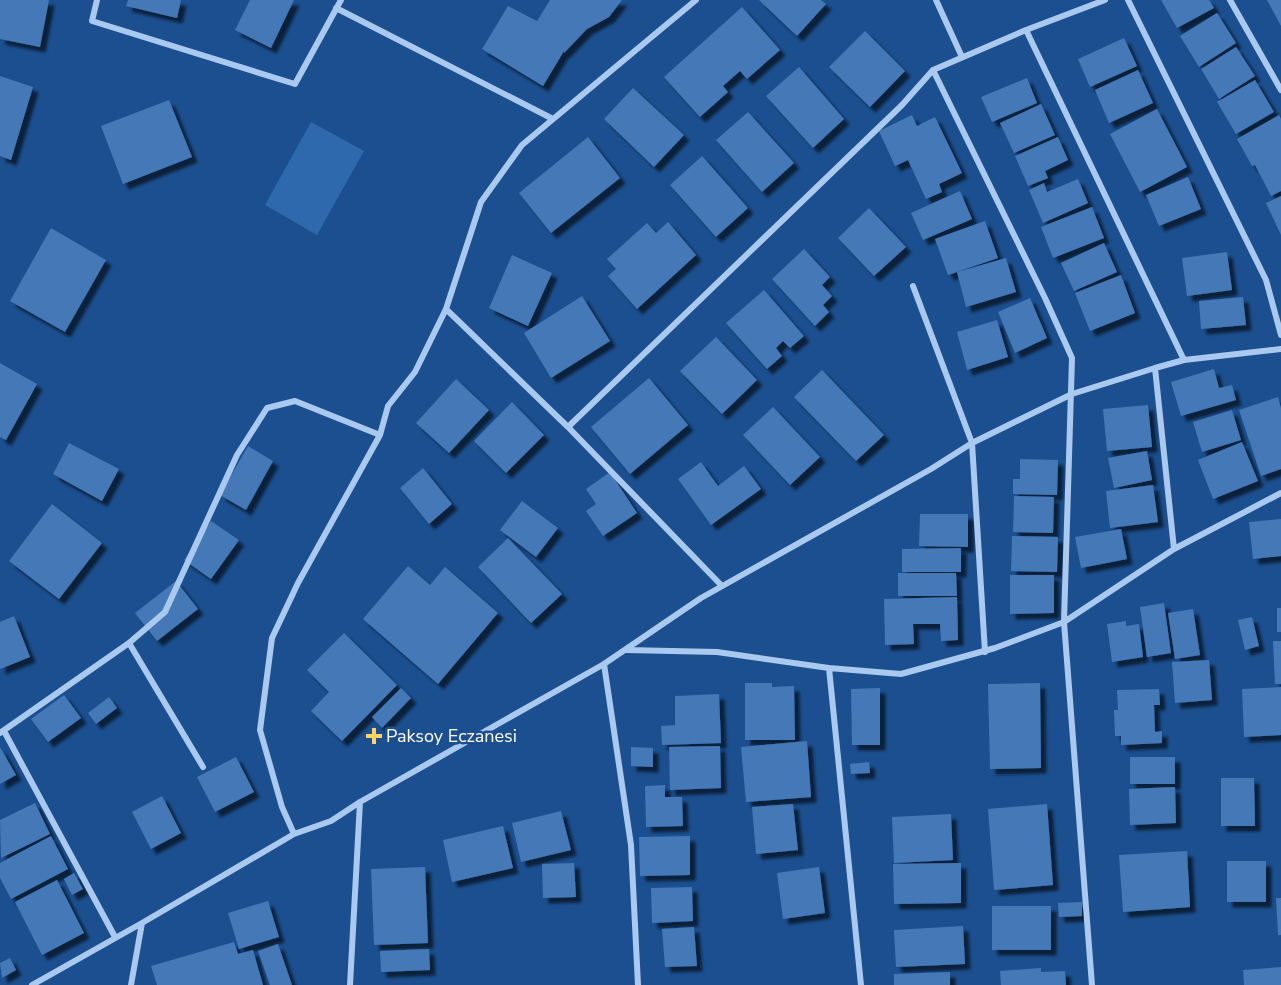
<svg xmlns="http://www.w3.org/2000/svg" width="1281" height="985" viewBox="0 0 1281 985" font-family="'Nunito Sans',sans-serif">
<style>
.green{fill:#2e69ad}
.building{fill:#4478b7;filter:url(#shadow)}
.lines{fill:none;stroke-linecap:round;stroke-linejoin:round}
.street{stroke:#a9c9ee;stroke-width:6}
.poi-dot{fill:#ffd166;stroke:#1b4f8f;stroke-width:2}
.labels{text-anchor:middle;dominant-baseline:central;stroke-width:5;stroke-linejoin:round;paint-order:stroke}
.poi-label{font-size:18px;fill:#fff;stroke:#1b4f8f;text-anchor:start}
</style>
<defs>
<filter id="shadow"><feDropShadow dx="5.5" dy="5.5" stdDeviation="1.5" flood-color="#0009"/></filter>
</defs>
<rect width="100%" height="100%" fill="#1b4f8f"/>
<path class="green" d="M311,122L364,151L317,235L265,205Z"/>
<path class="building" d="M0,0H49L40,47L0,39Z
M128,0H181L177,18L126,6Z
M250,0H294L271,48L235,30Z
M550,0H622L609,17L587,29L564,53V51L543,86L482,49L508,6L537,21Z
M759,0H821L826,4L797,36Z
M1161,0H1209L1214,8L1177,28Z
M1267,0H1281V26Z
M742,7L780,50L747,79L740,71L723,86L728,92L700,117L664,77Z
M1217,13L1236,43L1199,67L1180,36Z
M865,31L905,71L870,107L829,67Z
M1124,38L1137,66L1090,87L1078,59Z
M1236,47L1255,76L1219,99L1201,69Z
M799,67L844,119L813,148L766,96Z
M1138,70L1153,103L1109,123L1095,90Z
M0,76L33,87L11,160L0,156Z
M1027,78L1037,103L992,122L981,97Z
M1255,80L1274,112L1236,134L1217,102Z
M633,88L684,135L654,167L604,119Z
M169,100L192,157L123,184L101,126Z
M1041,104L1055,135L1014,153L1000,123Z
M1157,109L1187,167L1140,192L1110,134Z
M748,112L794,163L762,192L716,140Z
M912,115L917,126L935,117L962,173L939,184L942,192L926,199L908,160L895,166L879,131Z
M1279,115L1281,119V191L1271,196L1255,165L1252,166L1237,139Z
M588,137L620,178L551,233L519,193Z
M1058,137L1068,160L1045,171L1048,178L1028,186L1015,156Z
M702,156L748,208L716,237L670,185Z
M1188,177L1201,209L1159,226L1146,195Z
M1078,179L1088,203L1043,223L1029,190L1044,183L1047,192Z
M960,191L972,219L923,240L911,213Z
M1281,196V235L1266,203Z
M1092,207L1104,238L1053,258L1041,227Z
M869,208L906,247L874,276L838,238Z
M985,221L998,258L948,275L935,239Z
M668,222L696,255L637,309L608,276L616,269L607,259L647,223L656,233Z
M51,228L106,260L65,332L10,301Z
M1104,243L1117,272L1074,291L1061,263Z
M804,249L830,277L822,285L832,296L823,305L829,312L815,326L772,279Z
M1227,252L1232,290L1187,296L1182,258Z
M512,255L552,273L528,326L489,308Z
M1006,258L1016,292L966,307L957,272Z
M1121,275L1135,313L1090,331L1075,293Z
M764,290L804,336L790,348L783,341L776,348L782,356L767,369L726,323Z
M582,296L610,341L551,378L524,333Z
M1243,297L1246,325L1201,329L1199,301Z
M1030,298L1047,338L1015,353L998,312Z
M997,320L1008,357L967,370L957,332Z
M716,337L757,380L722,414L680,371Z
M0,363L37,384L6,440L0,437Z
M1214,369L1219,388L1232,385L1236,400L1181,416L1171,382Z
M822,370L884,435L856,461L794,397Z
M649,378L688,425L630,474L591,427Z
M456,379L489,410L449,453L416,423Z
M1278,397L1281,408V469L1261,476L1239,410Z
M512,402L544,435L506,473L474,441Z
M1148,405L1152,447L1107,451L1103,409Z
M773,407L820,457L790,485L743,435Z
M1232,410L1241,440L1202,452L1193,422Z
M1242,442L1258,481L1213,499L1198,460Z
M69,443L119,469L102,501L53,474Z
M248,446L273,461L246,510L220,495Z
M1147,451L1152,480L1114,488L1108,458Z
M1020,459L1058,460L1057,495L1013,494V479H1020Z
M701,462L718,486L744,466L761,489L711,525L678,479Z
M423,468L452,504L429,524L400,488Z
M610,472L637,513L603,536L586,511L596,504L586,489Z
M1153,485L1158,522L1110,528L1106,491Z
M1014,496L1054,497L1053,533L1013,532Z
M522,501L558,528L536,557L500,530Z
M52,504L102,543L59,599L9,561Z
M920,514H968V547L919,546Z
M1281,519V556L1253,559L1249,522Z
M211,521L239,540L211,579L184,560Z
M1121,529L1127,559L1081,568L1075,537Z
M1012,536L1058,537L1057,572L1011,571Z
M508,538L562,594L531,623L478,567Z
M961,548V572H902V549Z
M408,566L430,585L445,567L498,613L438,684L363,619Z
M898,573H956L957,596H898Z
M1010,575H1054V613L1010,614Z
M176,581L198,609L157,641L135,613Z
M957,597L958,640L941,641L940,624H913L914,644L885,645L884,599Z
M1164,603L1171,653L1147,657L1140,607Z
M1277,608H1281V632H1277Z
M1193,609L1200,655L1175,659L1168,613Z
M14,616L30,657L0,669V622Z
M1252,617L1259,646L1245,650L1238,620Z
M1126,621V626L1139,624L1143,657L1112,662L1107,624Z
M344,633L397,685L342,741L311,711L329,692L307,670Z
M1273,641H1281V684H1275Z
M1209,660L1212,700L1175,703L1172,662Z
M745,683H772V687L794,686L795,740H745Z
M1040,683L1041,768L990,769L988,684Z
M1281,687V735L1244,737L1242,689Z
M401,688L411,698L382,728L372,717Z
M880,688V745H852L851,689Z
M1159,689L1160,705H1154L1155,732L1162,731V743L1121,745V736H1115L1114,710H1118L1117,690Z
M719,694L721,743L662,745L661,726L675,725V696Z
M64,695L81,718L48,742L31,719Z
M109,697L117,708L96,724L88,713Z
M807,741L811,797L746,802L741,747Z
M720,746L721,788L670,790L669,747Z
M0,747L16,775L0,784Z
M631,747L653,748V767L631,766Z
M236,757L254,792L215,812L197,777Z
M1130,757H1175V784H1130Z
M869,762L870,773L851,774L850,764Z
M1221,778H1254L1255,826H1221Z
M665,785V797H682L683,826L646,827L645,786Z
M1175,787L1176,823L1130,825L1129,789Z
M162,796L181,833L151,849L132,812Z
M35,803L50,834L1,858L0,820Z
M793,804L798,850L756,854L752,807Z
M1047,804L1053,885L994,890L988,809Z
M561,811L571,850L521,862L512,823Z
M951,814L953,860L894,863L892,817Z
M503,826L513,868L452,882L443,840Z
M51,836L68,869L11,899L0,878V863Z
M690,836V875L640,876L639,837Z
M1187,851L1190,907L1123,912L1119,855Z
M1227,861H1266V902H1227Z
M574,863L576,897L543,898L542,864Z
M961,863V903L894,904L893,864Z
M425,867L428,943L374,945L371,869Z
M819,867L825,913L783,919L777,873Z
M74,873L83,889L72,895L64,879Z
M57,880L84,933L42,955L15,902Z
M692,887L693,921L652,923L651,888Z
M1276,898H1281V935H1278Z
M268,901L279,937L239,949L228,913Z
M1082,902V916L1059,917L1058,903Z
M992,906H1051V950H992Z
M963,926L965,964L896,967L894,930Z
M694,927L697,966L665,967L662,929Z
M234,942L238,954L253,950L263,985H157L151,966Z
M278,944L292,985H270L258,951Z
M429,949L430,970L381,972L380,951Z
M10,958L16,970L2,978L0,963Z
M1281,967V985H1244L1243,970Z
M1041,968V972L1065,971L1066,985H1001L1000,971Z
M950,972V985H894V974Z"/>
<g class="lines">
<path class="street" d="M97,0L92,21L295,84L341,0
M936,0L962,57
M1128,0L1266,280L1281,335
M1230,0L1281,90
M336,8L553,119
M1026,30L1184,360
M933,70L1045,298L1072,358L1064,622L1092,985
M913,286L972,443L985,652
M446,309L568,427L722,586
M1155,368L1174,549
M568,427L902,105L933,70L1026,30L1105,0
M129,643L203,767
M626,650L717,652L829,668L901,674L995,648L1064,622L1174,549L1281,493
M604,664L631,845L638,985
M829,668L861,985
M4,731L115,937
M0,733L129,643L165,612L237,455L267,408L295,401L380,435
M294,834L282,807L260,730L272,638L298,583L380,435L388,406L415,372L446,309L481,202L522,145L696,0
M32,985L142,923L294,834L331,821L360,802L604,664L701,598L931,469L972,443L1072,394L1155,368L1184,360L1281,349
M131,985L142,923
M350,985L360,802"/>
</g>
<path class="poi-dot" d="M371 727h6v6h6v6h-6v6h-6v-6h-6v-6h6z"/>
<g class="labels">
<g class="poi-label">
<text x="386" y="736">Paksoy Eczanesi</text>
</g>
</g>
</svg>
